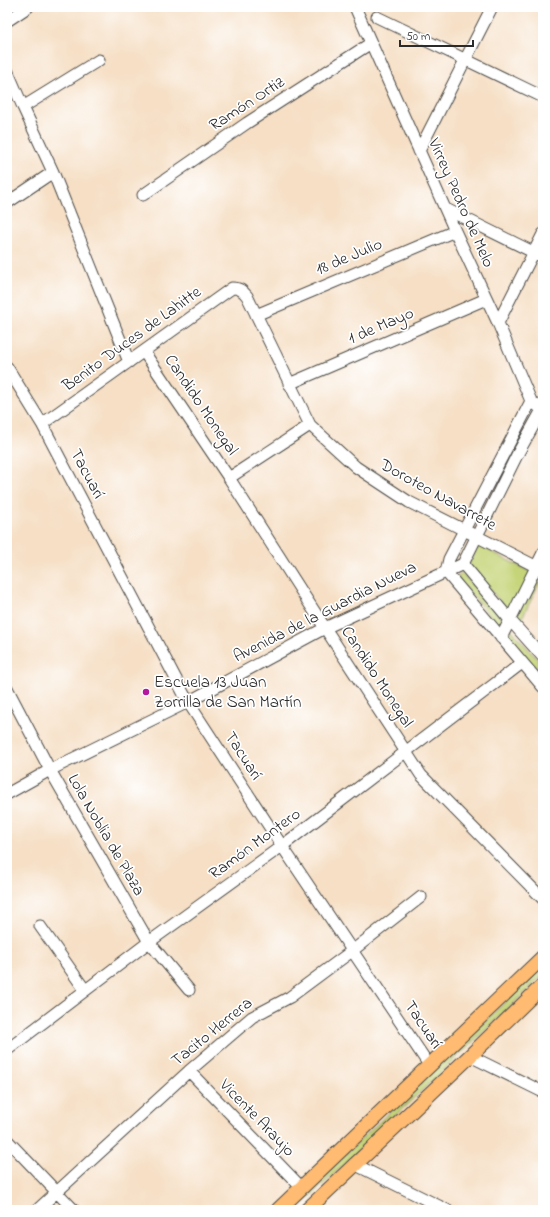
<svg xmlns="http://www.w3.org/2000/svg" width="550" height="1217" viewBox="0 0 550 1217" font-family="'Indie Flower',sans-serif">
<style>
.green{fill:#c5d477;stroke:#788051}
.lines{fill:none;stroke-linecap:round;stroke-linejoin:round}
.minor-casing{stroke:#494642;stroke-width:13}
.major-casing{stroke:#494642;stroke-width:16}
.minor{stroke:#fff;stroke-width:11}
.major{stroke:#febb71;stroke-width:14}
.poi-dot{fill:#b5179e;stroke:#fff;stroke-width:1.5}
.labels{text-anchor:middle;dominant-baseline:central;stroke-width:3.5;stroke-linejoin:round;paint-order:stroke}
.street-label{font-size:17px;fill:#2b2b2b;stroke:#fff}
.poi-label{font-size:17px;fill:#2b2b2b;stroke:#fff;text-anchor:start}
</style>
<rect width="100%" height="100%" fill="#fff"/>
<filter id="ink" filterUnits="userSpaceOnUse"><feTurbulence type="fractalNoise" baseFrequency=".025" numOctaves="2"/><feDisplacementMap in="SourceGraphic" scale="8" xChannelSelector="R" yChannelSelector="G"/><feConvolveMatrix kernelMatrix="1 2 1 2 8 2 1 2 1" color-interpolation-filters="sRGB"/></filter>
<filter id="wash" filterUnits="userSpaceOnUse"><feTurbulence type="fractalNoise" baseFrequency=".012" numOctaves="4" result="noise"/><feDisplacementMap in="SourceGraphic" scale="16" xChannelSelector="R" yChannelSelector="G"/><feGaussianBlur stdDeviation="0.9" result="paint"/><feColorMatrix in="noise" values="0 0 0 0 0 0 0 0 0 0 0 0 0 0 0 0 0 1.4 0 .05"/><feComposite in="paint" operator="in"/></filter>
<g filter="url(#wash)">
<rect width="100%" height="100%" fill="#f6dfc5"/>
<path class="green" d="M478,545L542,578L519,624L469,564Z
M462,573L543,666V676L457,578Z
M543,966V975L296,1210H287Z"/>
</g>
<g filter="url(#ink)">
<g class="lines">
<g class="minor-casing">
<path id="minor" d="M355,7L455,231L498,323L531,401L543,410
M377,17L543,97
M7,21L28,7
M7,70L23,107L53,172L129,362
M23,107L99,60
M419,151L492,7
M143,195L247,123L371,43
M7,203L53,172
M446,209L543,257
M256,315L455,231
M498,323L543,234
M144,352L229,478L325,628L421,775L543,899
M7,367L42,424L188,702L282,846L429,1065
M289,384L486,299
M42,424L232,288C240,288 243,291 247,296L310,425L356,467L409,502L543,570
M229,478L310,425
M463,564L510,620L543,657
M446,572L449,559L531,401
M446,572L543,687
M501,638L543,553
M7,688L50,770L149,942L189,990
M7,794L50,770L188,702L325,628L463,564L517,455L542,410
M40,926L85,990
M7,1050L149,942L282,846L522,663
M470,1056L543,1092
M189,1071L302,1188
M7,1140L74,1210
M354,1164L447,1210
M37,1210L189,1071L252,1017L290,997L352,951L421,897"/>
</g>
<g class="major-casing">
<path id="major" d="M278,1210L543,957
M307,1210L470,1056L543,985"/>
</g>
<use href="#minor" class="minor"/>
<use href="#major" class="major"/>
</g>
</g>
<circle class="poi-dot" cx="146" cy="692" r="4"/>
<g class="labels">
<g class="street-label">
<text transform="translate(247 104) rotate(-33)">Ramón Ortiz</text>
<text transform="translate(461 203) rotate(66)">Virrey Pedro de Melo</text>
<text transform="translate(349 257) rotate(-23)">18 de Julio</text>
<text transform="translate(381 326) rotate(-23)">1 de Mayo</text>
<text transform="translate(132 339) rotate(-36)">Benito Duces de Lahitte</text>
<text transform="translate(201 405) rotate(56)">Candido Monegal</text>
<text transform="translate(87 474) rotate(62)">Tacuarí</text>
<text transform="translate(438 495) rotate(29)">Doroteo Navarrete</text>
<text transform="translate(325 612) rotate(-27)">Avenida de la Guardia Nueva</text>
<text transform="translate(377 677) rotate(57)">Candido Monegal</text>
<text transform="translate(243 756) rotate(57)">Tacuarí</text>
<text transform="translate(106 835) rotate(60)">Lola Noblia de Plaza</text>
<text transform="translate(255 844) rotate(-36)">Ramón Montero</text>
<text transform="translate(423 1025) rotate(56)">Tacuarí</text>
<text transform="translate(212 1032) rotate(-39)">Tacito Herrera</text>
<text transform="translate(257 1118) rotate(46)">Vicente Araujo</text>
</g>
<g class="poi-label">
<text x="154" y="682">Escuela 13 Juan<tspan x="154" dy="20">Zorrilla de San Martín</tspan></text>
</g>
</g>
<rect width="550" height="1217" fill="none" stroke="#fff" stroke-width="24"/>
<path d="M400 40v6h73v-6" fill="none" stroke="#2b2b2b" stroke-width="2"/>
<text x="406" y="40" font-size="12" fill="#2b2b2b" stroke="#ffffff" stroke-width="3" paint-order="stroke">50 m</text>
</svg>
